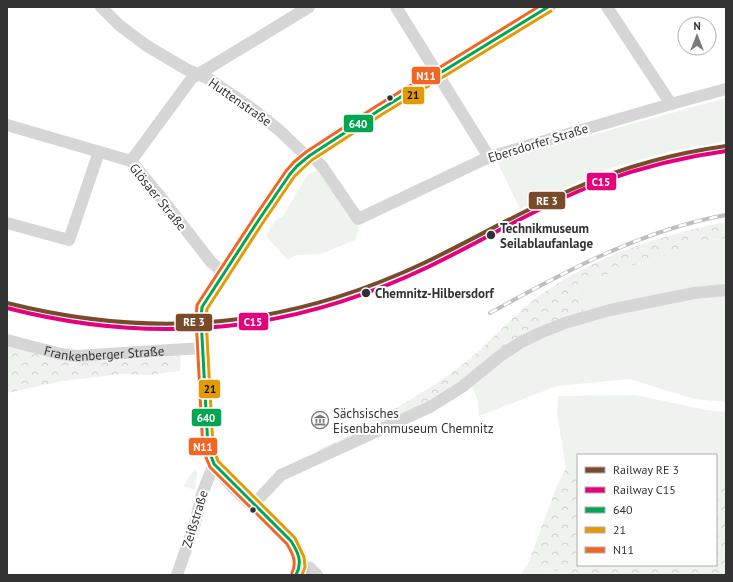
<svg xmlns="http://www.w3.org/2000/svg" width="733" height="582" viewBox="0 0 733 582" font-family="'PT Sans',sans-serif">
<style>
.green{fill:#eff3ed}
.forest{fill:url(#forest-crowns)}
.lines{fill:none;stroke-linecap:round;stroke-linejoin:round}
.major-tunnel{stroke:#d6d6d6;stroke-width:15;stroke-dasharray:15 8;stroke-linecap:butt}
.minor{stroke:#d6d6d6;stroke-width:12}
.major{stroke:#c9c9c9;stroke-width:15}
.rail-casing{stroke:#bebebe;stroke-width:4}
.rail{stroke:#fff;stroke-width:2.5;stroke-dasharray:8;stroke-linecap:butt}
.bus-1-casing{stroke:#fff;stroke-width:6}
.bus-2-casing{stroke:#fff;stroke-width:6}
.bus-3-casing{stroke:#fff;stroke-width:6}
.bus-1{stroke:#00a651;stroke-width:3}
.bus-2{stroke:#e39a05;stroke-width:3}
.bus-3{stroke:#f26522;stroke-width:3}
.rail-1-casing{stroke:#fff;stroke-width:7}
.rail-2-casing{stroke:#fff;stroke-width:7}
.rail-1{stroke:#7a4b2a;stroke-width:4}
.rail-2{stroke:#e5007d;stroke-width:4}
.bus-dot{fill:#323232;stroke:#fff;stroke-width:1.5}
.labels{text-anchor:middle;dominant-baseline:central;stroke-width:4;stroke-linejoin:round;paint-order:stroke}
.street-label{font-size:13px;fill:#323232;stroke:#fff}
.stop-label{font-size:13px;font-weight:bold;fill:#323232;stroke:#fff;text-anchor:start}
.poi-label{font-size:13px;fill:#323232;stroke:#fff;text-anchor:start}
.line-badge{stroke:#fff;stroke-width:1.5}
.badge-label{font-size:11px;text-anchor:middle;font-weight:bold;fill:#fff}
.pale-badge-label{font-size:11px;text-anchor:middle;font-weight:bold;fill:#111}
</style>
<defs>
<pattern id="forest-crowns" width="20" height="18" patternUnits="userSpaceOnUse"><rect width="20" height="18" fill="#eff3ed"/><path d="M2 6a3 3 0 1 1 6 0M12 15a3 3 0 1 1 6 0" fill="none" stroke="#cdd1cc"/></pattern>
</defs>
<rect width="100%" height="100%" fill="#fff"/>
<path class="green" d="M726,98V141L672,151L607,169L520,209L497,161Z
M318,169L352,214L359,230L355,240L321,254L296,255L288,260L266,236L275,221L283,216L306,177Z
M726,239V402L694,399L630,379L557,386L479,416L478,401L471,384L519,347L587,320L575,285L709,240Z
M636,395L706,410L726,412V481L716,490V455H578V468H566L557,414L558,396Z
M194,470L197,471V473L195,490L183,486Z
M528,564L572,575H520Z"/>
<path class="forest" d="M726,222V239L709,240L575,285L584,311L581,314L425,404L320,452L319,449L358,432L357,429C397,408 437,386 472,357C495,337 515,313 539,296C594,256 660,235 726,222Z
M7,346L67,361H102L181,356L180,371L149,375L122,374L62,381L7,393Z
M566,468H578V565H716V490L726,481V575H572L528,564L556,488Z"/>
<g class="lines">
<path class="major-tunnel" d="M203,364L205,408"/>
<g class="minor">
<path d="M101,7L119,25L147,46L186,69L209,79L254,110L280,131L302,152L316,160L322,166L358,219L489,157L671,104L726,89"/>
<path d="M396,7L489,157"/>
<path d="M607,7L671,104"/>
<path d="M7,125L131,161L159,195L211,262L224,273"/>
<path d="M131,161L192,78L309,7"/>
<path d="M7,223L69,240L99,152"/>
<path id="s1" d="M7,340L61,354L76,356L203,348"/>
<path d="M253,505L281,475L430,407L462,387L500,356L521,342L540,333L565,323L610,310L694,293L726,290"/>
<path d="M301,565L310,568L317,575"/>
<path d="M177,575L195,523L202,494L214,464"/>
</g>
<path class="major" d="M203,364L201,314L202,307L258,221L290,174L297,166L309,156L378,111L548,7
M205,408L208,448L214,464L232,484L291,541L298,554L303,575"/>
<g class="rail-casing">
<path id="rail" d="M490,313C564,272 642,230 726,215"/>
</g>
<use href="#rail" class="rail"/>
<g class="bus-1-casing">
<path id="bus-1" d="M296,575C303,562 298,552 291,541L214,464L208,448L201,318L202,307L258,221L290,174L297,166L309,156L378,111L548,7"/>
</g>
<g class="bus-2-casing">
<path id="bus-2" d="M302,575L305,567L304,557L295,538L218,461L213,447L206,318L207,309L262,224L294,177L301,170L312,160L381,115L551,11"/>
</g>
<g class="bus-3-casing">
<path id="bus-3" d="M292,573C297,562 293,554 287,544L210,467L203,450L196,318L197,305L254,218L286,171L294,162L306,152L375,107L538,7"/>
</g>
<use href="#bus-1" class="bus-1"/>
<use href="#bus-2" class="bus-2"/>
<use href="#bus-3" class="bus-3"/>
<g class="rail-1-casing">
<path id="rail-1" d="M7,303C155,340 286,328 424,263C477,238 526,208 580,186C627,166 676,153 726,146"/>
</g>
<g class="rail-2-casing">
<path id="rail-2" d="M7,308C155,346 290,333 428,267C486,239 541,205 601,182C642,167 683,157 726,151"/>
</g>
<use href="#rail-1" class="rail-1"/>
<use href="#rail-2" class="rail-2"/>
</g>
<defs>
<g id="museum-ring" transform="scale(0.9)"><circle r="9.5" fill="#fff" stroke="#7a7a7a" stroke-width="1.5"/><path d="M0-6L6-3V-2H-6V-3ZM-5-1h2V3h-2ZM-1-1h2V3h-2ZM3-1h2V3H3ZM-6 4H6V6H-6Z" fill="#7a7a7a"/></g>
</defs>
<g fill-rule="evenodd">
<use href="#museum-ring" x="320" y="420"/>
</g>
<g class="bus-dot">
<circle cx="390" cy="98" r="3.5"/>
<circle cx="491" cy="235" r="5"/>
<circle cx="366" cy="293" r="5"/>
<circle cx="253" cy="510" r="3.5"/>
</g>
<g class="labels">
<g class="street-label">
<text transform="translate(240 102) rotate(35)">Huttenstraße</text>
<text transform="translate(538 143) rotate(-17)">Ebersdorfer Straße</text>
<text transform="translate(158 197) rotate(51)">Glösaer Straße</text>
<text stroke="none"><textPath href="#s1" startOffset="99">Frankenberger Straße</textPath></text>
<text transform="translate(195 519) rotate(-73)">Zeißstraße</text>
</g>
<g class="stop-label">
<text x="500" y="228">Technikmuseum<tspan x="500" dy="15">Seilablaufanlage</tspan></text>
<text x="375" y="293">Chemnitz-Hilbersdorf</text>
</g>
<g class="poi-label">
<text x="333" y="413">Sächsisches<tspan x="333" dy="15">Eisenbahnmuseum Chemnitz</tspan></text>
</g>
</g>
<g class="line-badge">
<rect x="411" y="66" width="30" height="19" rx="4" fill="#f26522"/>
<rect x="402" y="86" width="23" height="19" rx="4" fill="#e39a05"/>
<rect x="343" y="114" width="31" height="19" rx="4" fill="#00a651"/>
<rect x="586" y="172" width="31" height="19" rx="4" fill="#e5007d"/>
<rect x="528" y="191" width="38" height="19" rx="4" fill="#7a4b2a"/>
<rect x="238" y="312" width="31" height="19" rx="4" fill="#e5007d"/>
<rect x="175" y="313" width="38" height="19" rx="4" fill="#7a4b2a"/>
<rect x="198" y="379" width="23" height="20" rx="4" fill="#e39a05"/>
<rect x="191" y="408" width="31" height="19" rx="4" fill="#00a651"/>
<rect x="188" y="437" width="30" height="19" rx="4" fill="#f26522"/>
</g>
<g class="badge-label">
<text x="426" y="80">N11</text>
<text x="358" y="128">640</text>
<text x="601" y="186">C15</text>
<text x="547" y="205">RE 3</text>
<text x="253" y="326">C15</text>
<text x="194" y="326">RE 3</text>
<text x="206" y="422">640</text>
<text x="203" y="451">N11</text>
</g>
<g class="pale-badge-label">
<text x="413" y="99">21</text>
<text x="210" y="393">21</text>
</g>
<rect width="733" height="582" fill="none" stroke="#323232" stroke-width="16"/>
<rect x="577" y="454" width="140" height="112" fill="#ffffff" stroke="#adadad"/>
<rect x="585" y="467" width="20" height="6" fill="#7a4b2a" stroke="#adadad"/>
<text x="613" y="474" font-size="12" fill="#323232">Railway RE 3</text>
<rect x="585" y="487" width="20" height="6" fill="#e5007d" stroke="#adadad"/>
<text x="613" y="494" font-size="12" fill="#323232">Railway C15</text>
<rect x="585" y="507" width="20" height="6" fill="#00a651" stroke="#adadad"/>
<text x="613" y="514" font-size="12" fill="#323232">640</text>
<rect x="585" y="527" width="20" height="6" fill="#e39a05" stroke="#adadad"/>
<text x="613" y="534" font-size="12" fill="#323232">21</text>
<rect x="585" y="547" width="20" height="6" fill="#f26522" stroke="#adadad"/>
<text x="613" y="554" font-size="12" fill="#323232">N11</text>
<g transform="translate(697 36)"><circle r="19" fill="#ffffff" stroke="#adadad"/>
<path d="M0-3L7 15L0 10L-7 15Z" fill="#7a7a7a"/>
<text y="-6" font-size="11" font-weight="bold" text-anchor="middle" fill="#323232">N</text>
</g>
</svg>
